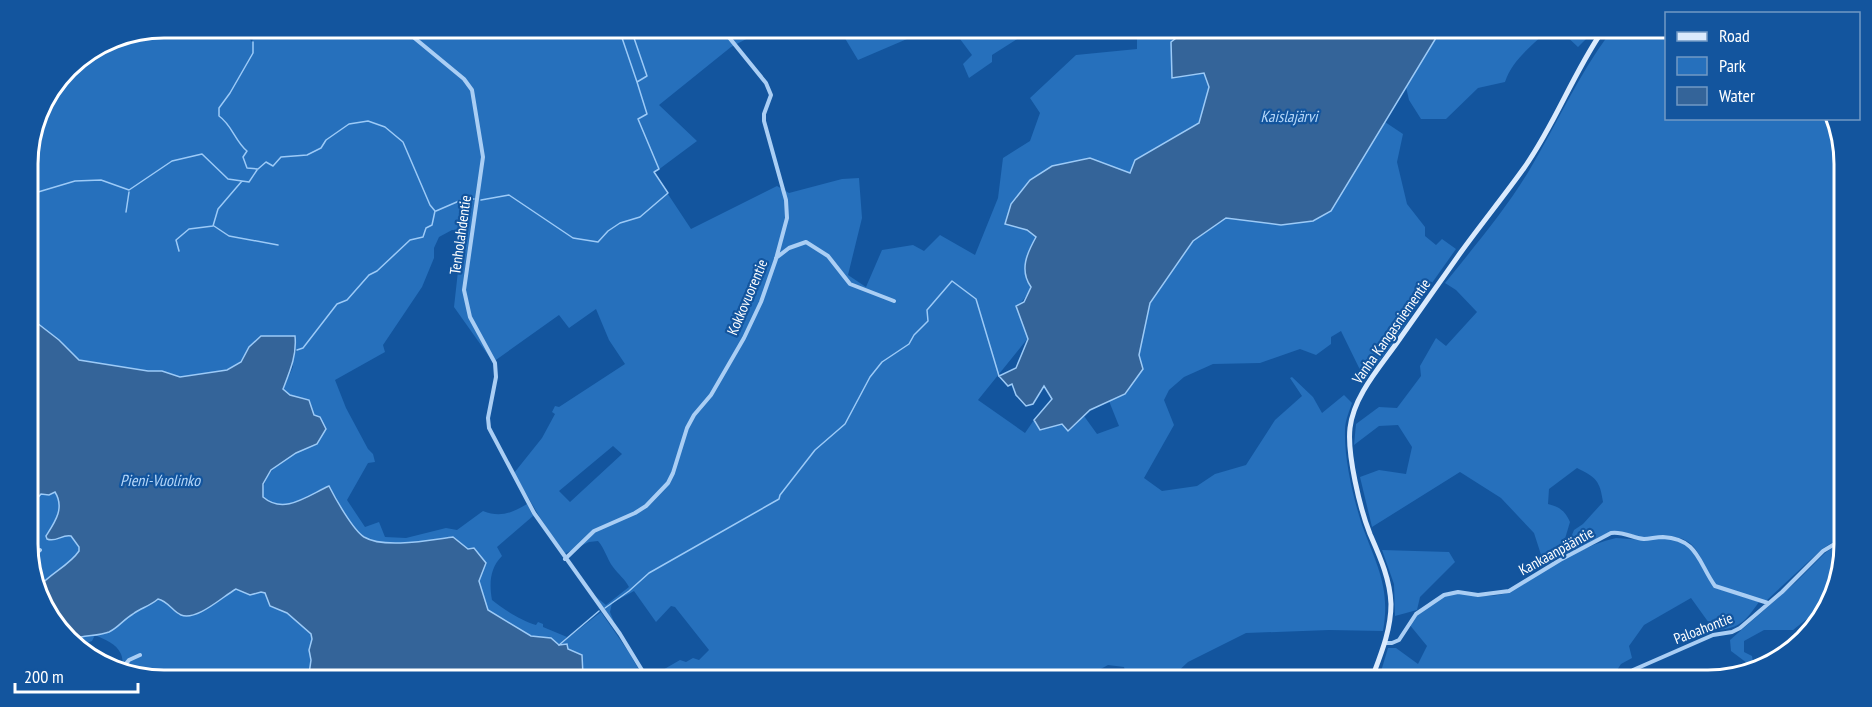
<svg xmlns="http://www.w3.org/2000/svg" width="1872" height="707" viewBox="0 0 1872 707" font-family="'PT Sans Narrow',sans-serif">
<style>
.green{fill:#2670bc;fill-rule:evenodd}
.water{fill:#346499;stroke:#9ccaf7;stroke-width:1.5}
.lines{fill:none;stroke-linecap:round;stroke-linejoin:round}
.stream{stroke:#9ccaf7;stroke-width:1.5}
.street{stroke:#aacef4;stroke-width:4}
.secondary{stroke:#daeafd;stroke-width:5}
.labels{text-anchor:middle;dominant-baseline:central;stroke-width:4.5;stroke-linejoin:round;paint-order:stroke}
.street-label{font-size:15px;fill:#fff;stroke:#13559e}
.water-label{font-size:16px;font-style:italic;fill:#b6d8fa;stroke:#13559e}
.rim{fill:none;stroke:#fff;stroke-width:3}
</style>
<rect width="100%" height="100%" fill="#13559e"/>
<path class="green" d="M164,27H240L252,42L255,30L257,27L755,30L754,35L731,47L659,105L697,141L654,173L691,229L777,186L789,193L842,179L859,178L862,218L848,275L866,287L882,250L913,245L924,251L940,235L975,255L998,198L1003,158L1030,141L1040,113L1030,98L1076,55L1137,49V31L1184,32L1171,43L1172,78L1204,73L1209,87L1199,123L1135,160L1130,173L1090,158L1027,230L1036,237C1034,259 1037,294 1016,306L1028,338L978,400L1025,433L1034,420L1040,430L1062,424L1069,431L1084,416L1097,434L1119,426L1109,401L1125,394L1139,355L1150,303L1193,241L1226,218L1281,225L1330,211L1385,122L1403,134L1397,162L1407,204L1425,227V236L1436,245L1442,239L1456,249L1427,290L1416,302L1418,305L1396,339L1365,380L1341,331L1331,337V344L1316,355L1300,349L1260,363L1213,364L1184,377L1169,390L1164,400L1174,425L1144,478L1162,491L1197,486L1215,474L1246,465L1275,420L1302,396L1290,378L1292,377L1313,397L1322,413L1344,395L1352,403C1349,412 1345,421 1345,430C1344,458 1353,497 1362,525C1376,564 1391,587 1383,631L1329,630L1246,633L1188,662L1172,677H1127L1124,667L1108,665L1086,677L654,675L680,660L686,662L693,658L699,660L709,650L675,607L671,606L656,622L634,591L612,603L610,612L614,622L595,596L606,605L629,587C625,579 618,574 613,567C607,559 605,549 598,541L589,542L564,554L539,516L514,473L542,438L555,414L552,412L555,406L559,407L625,364L609,340L596,309L569,328L559,315L493,362L454,307L462,235L458,231L452,230L439,237L434,248V258L422,287L383,345L385,352L335,380L346,408L368,449L373,454L375,462L368,463L347,500L365,527L379,522L385,537L406,538L446,528L457,530L483,511C500,518 512,513 527,504L533,516L497,547L502,556C490,568 489,583 492,600C503,609 522,621 536,625L538,622L543,624V627L567,637L558,645L551,638L531,636L487,610L468,549L453,537C430,540 384,549 364,537C353,531 335,498 328,486C306,496 284,515 262,497C264,465 291,455 317,444L314,415L309,400L290,395L283,389L293,367V357L297,350L249,347L241,362L227,370L180,377L162,371H148L79,360L59,340L28,316L27,155L41,104L73,61L112,37ZM613,446L622,454L570,502L559,491Z
M840,30H928L858,60Z
M954,31H1030L992,55V62L969,78L963,64L972,55Z
M1439,33H1545C1529,48 1512,61 1505,82L1478,88L1446,119H1421L1409,100L1406,87Z
M1563,33H1592L1578,47Z
M1609,34H1666V118L1831,119L1844,146L1838,539L1822,549L1766,601L1718,587C1706,576 1703,555 1691,544C1675,531 1658,540 1641,537C1630,535 1620,528 1609,533C1595,539 1582,548 1567,554L1566,550L1574,530L1583,524L1603,502C1600,481 1596,477 1577,468L1549,489L1548,504C1560,507 1565,511 1570,522L1561,552L1544,564L1534,533L1501,498L1460,472L1372,527L1360,477L1379,470L1406,474L1412,447L1398,425L1379,426L1354,445L1356,424L1379,407L1397,408L1421,376L1420,366L1436,338L1446,346L1477,312L1456,290L1445,283C1474,247 1507,208 1530,169C1557,123 1578,76 1609,34Z
M55,492C65,507 55,522 46,536L55,540L63,536H71L79,547V551C68,566 50,573 38,588L30,569L29,504L35,501L41,494L49,495Z
M1616,538L1644,540L1662,538L1681,541L1692,549L1714,587L1759,602C1746,620 1741,628 1718,630L1709,623L1691,598L1644,625L1629,646L1632,658L1621,664L1611,679L1379,678L1388,648H1396L1418,664L1427,646L1409,624C1420,611 1441,593 1459,593C1476,594 1493,599 1509,592C1519,588 1528,581 1537,575C1561,560 1588,544 1616,538Z
M1838,544V587L1814,620L1808,618L1793,630H1764L1744,641V652L1752,656L1753,662L1747,663L1731,651L1730,640L1796,582L1825,553Z
M1382,550L1449,552L1455,562L1420,597L1417,610L1395,616L1394,584Z
M236,589L250,595L261,592L265,593L270,606L287,613L311,634L312,639L309,649L311,660L309,674L128,673C121,667 124,662 121,654C116,643 105,640 95,635L92,641L79,646L71,640C84,634 96,637 109,632C118,628 124,619 133,614C141,608 150,606 158,599L162,600L179,615L206,609Z
M601,612L628,651L642,675H583L582,655L559,645Z"/>
<path class="water" d="M1184,32L1439,33L1331,211L1313,221L1281,225L1226,218L1193,241L1150,303L1139,355L1143,369L1125,394L1090,410L1068,431L1062,424L1040,430L1034,420L1052,399L1044,386L1033,404L1026,406L1016,395L1012,384L1008,386L999,376L1016,368L1028,339L1016,306L1024,302L1031,287C1019,270 1027,253 1036,237L1027,230L1005,224L1011,204L1030,180L1052,166L1090,158L1130,173L1135,160L1199,123L1209,87L1204,73L1172,78L1171,42Z
M28,316L59,340L79,360L148,371H162L180,377L227,370L241,362L249,347L261,336H295C297,355 290,371 283,389L290,395L309,400L314,415L320,417L326,429L317,444L296,453L271,470L263,484V497C284,515 307,496 329,486C335,498 353,530 364,537C384,549 430,540 453,537L468,549L474,548L486,563L479,581L488,610L531,636L551,638L559,645L567,644L568,649L582,655L583,675L309,674L311,660L309,650L312,639L311,634L287,613L270,606L265,593L261,592L250,595L236,589C222,597 197,621 181,615C173,612 168,601 158,599C150,606 141,608 133,614C124,619 118,628 109,632C96,637 84,634 71,640L61,634L38,588C50,573 69,566 79,551V547L71,536C62,534 56,543 47,539L46,536C55,522 65,508 55,492L49,495L41,494L35,501L29,504Z"/>
<g class="lines">
<path class="stream" d="M619,29L637,82
M253,42V53L230,93L219,108V116C232,125 235,141 247,151L243,157L247,168L258,169L266,162L273,166L281,157L307,155L321,148L326,140L349,124L368,121L385,127L403,142L430,205L435,211L432,225L426,228L423,237L410,240L377,271L369,275L347,300L337,304L303,348L297,350
M28,195L75,181L101,180L129,190L172,161L202,154L228,179L249,182L257,170
M481,200L509,195L573,238L598,242L608,231L620,223L640,217L668,193L654,172L659,169L638,119L647,114L637,82L647,76L634,38L642,29
M436,211L466,198L474,199
M126,212L129,192
M214,226L229,236L278,245
M179,251L176,240L189,229L213,226L218,209L242,181
M605,608L629,591L649,573L779,499L780,495L815,450L845,424L870,377L882,362L909,344L914,335L928,321L927,310L952,281L976,299L999,376
M559,645L599,611"/>
<path class="street" d="M407,28L412,36L464,79L472,90L483,157L464,290L470,317L495,363L496,377L488,418L489,428L534,513L620,634L645,675
M776,258L789,248L806,242L828,256L850,284L894,301
M30,559L40,550
M565,559L594,531L635,513L646,506L668,483L673,473L687,428L694,415L711,395L744,338L761,302L776,259L787,218L786,200L764,121V114L771,95L766,83L723,30
M1385,643H1392L1399,640L1416,614L1444,595L1458,592L1478,595L1509,591L1560,560L1611,533C1623,531 1632,538 1644,539C1650,539 1656,537 1663,537C1698,539 1698,562 1715,586L1768,603
M119,672L129,660L140,655
M1625,679L1633,670L1713,635L1732,632L1740,628L1782,592L1823,551L1838,542"/>
<path class="secondary" d="M1372,678C1381,654 1391,630 1391,604C1390,579 1380,557 1370,534C1360,509 1347,454 1350,428C1354,394 1382,365 1401,337C1421,309 1441,280 1461,252C1482,223 1504,196 1524,168C1554,126 1572,76 1601,33"/>
</g>
<g class="labels">
<g class="street-label">
<text transform="translate(460 235) rotate(-82)">Tenholahdentie</text>
<text transform="translate(747 297) rotate(-67)">Kokkovuorentie</text>
<text transform="translate(1391 331) rotate(-55)">Vanha Kangasniementie</text>
<text transform="translate(1556 551) rotate(-29)">Kankaanpääntie</text>
<text transform="translate(1703 628) rotate(-21)">Paloahontie</text>
</g>
<g class="water-label">
<text x="1289" y="116">Kaislajärvi</text>
<text x="160" y="480">Pieni-Vuolinko</text>
</g>
</g>
<path d="M0 0H1872V707H0ZM164 38H1708A126 126 0 0 1 1834 164V544A126 126 0 0 1 1708 670H164A126 126 0 0 1 38 544V164A126 126 0 0 1 164 38Z" fill="#13559e" fill-rule="evenodd"/>
<path class="rim" d="M164 38H1708A126 126 0 0 1 1834 164V544A126 126 0 0 1 1708 670H164A126 126 0 0 1 38 544V164A126 126 0 0 1 164 38Z"/>
<rect x="1665" y="12" width="195" height="108" fill="#13559e" stroke="#7199c5" stroke-width="1.5"/>
<rect x="1677" y="32" width="30" height="9" fill="#daeafd" stroke="#7199c5" stroke-width="1.5"/>
<text x="1719" y="42" font-size="18" fill="#ffffff">Road</text>
<rect x="1677" y="57" width="30" height="18" fill="#2670bc" stroke="#7199c5" stroke-width="1.5"/>
<text x="1719" y="72" font-size="18" fill="#ffffff">Park</text>
<rect x="1677" y="87" width="30" height="18" fill="#346499" stroke="#7199c5" stroke-width="1.5"/>
<text x="1719" y="102" font-size="18" fill="#ffffff">Water</text>
<path d="M15 683v9h123v-9" fill="none" stroke="#ffffff" stroke-width="3"/>
<text x="24" y="683" font-size="18" fill="#ffffff" stroke="#13559e" stroke-width="4.5" paint-order="stroke">200 m</text>
</svg>
